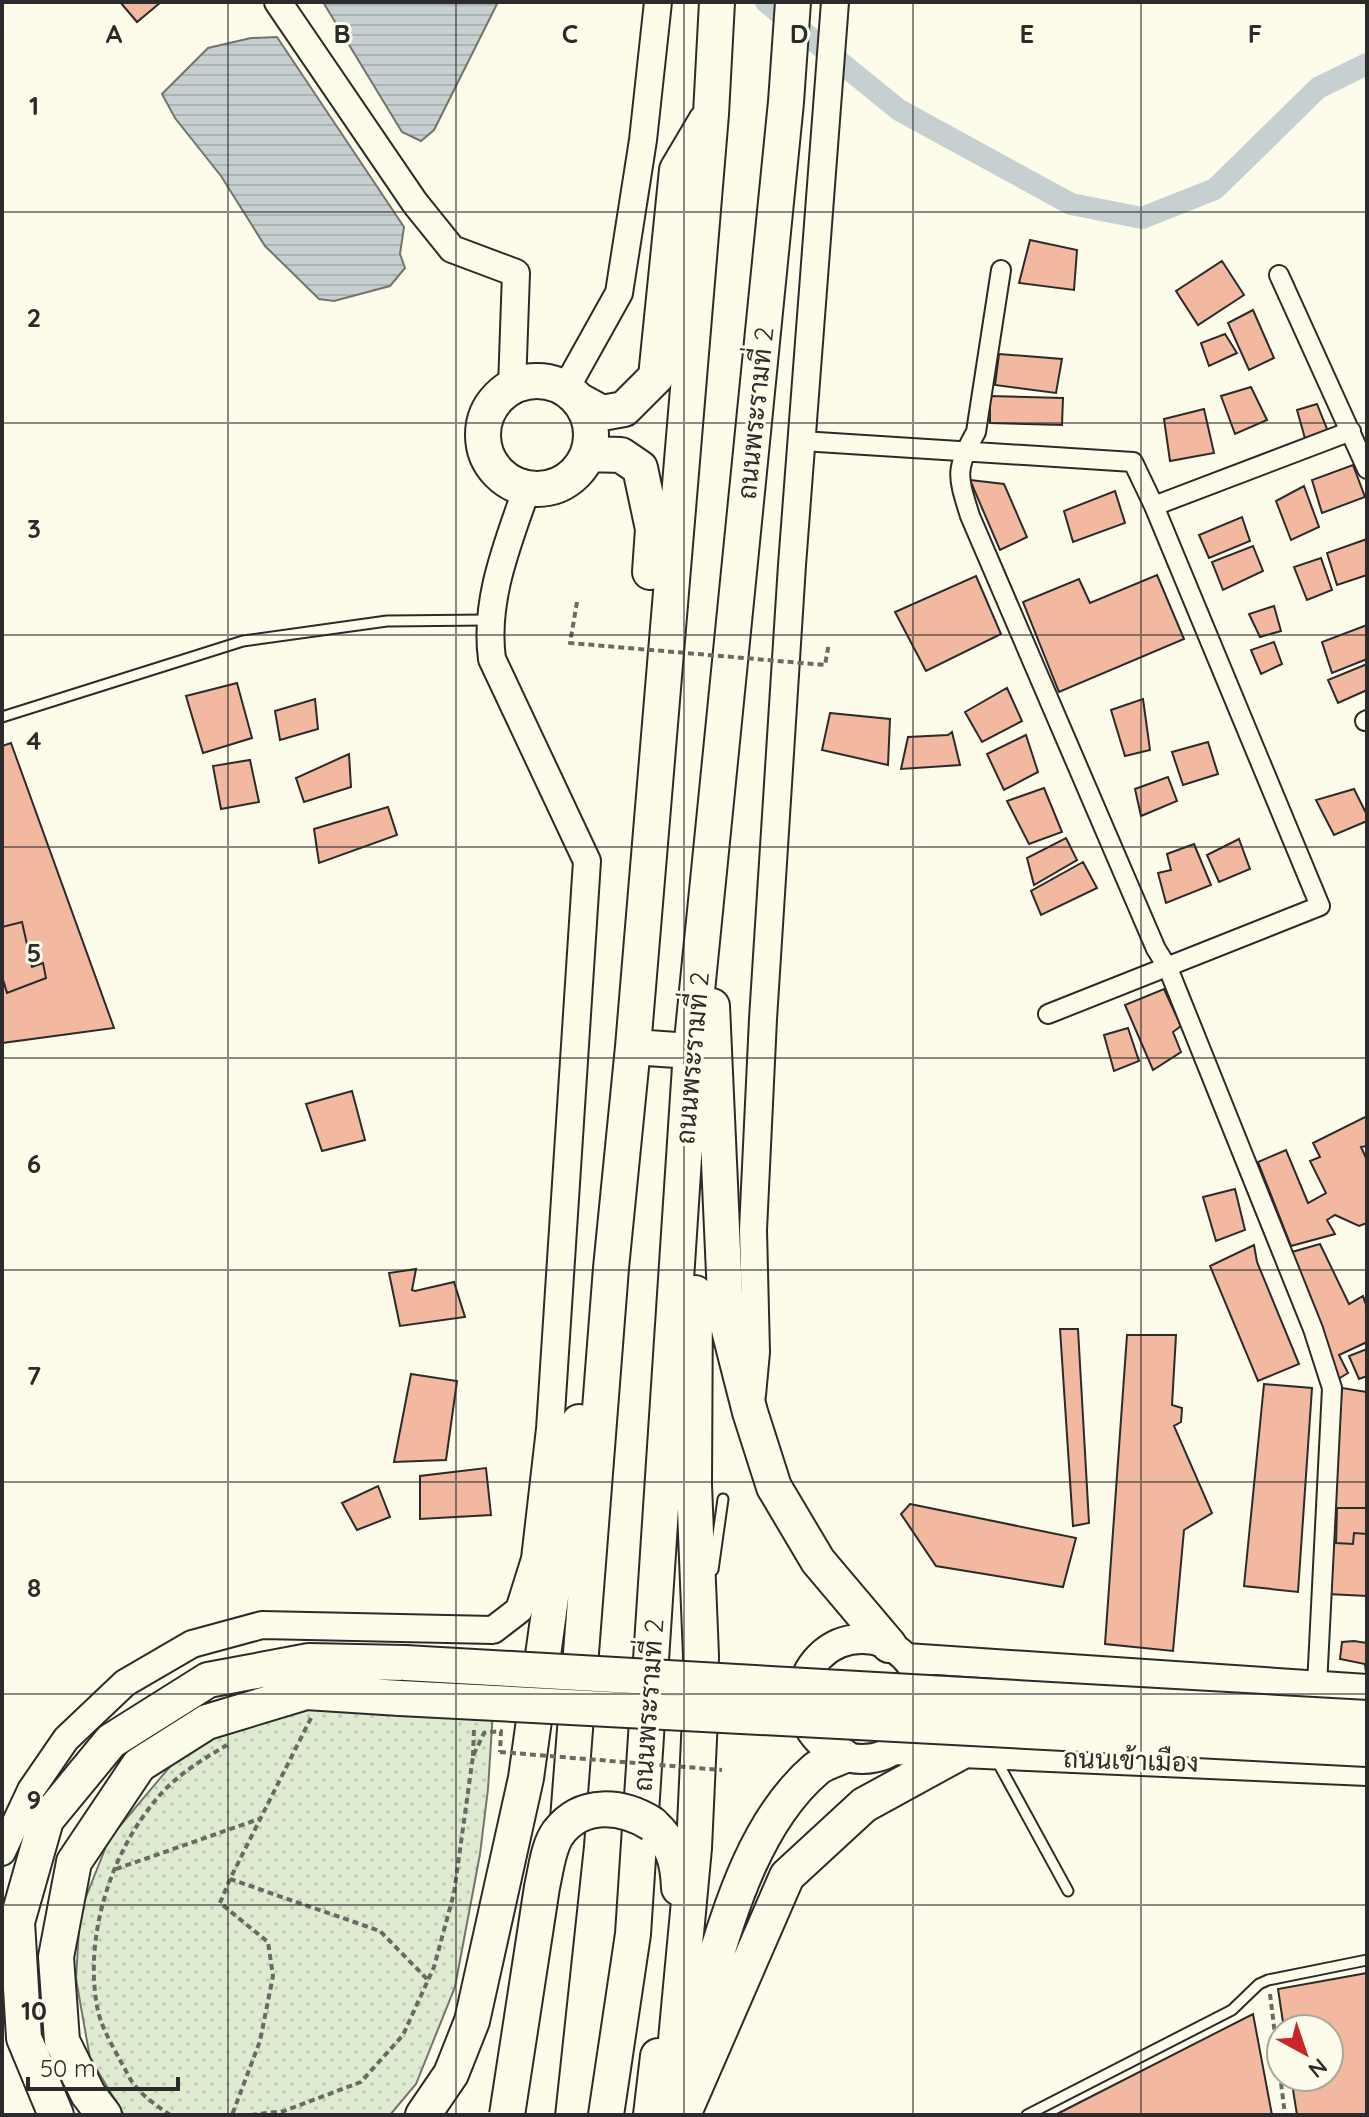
<svg xmlns="http://www.w3.org/2000/svg" width="1369" height="2117" viewBox="0 0 1369 2117" font-family="Quicksand,Sarabun,sans-serif">
<style>
.grass{fill:url(#grass-dots);stroke:#74746e;stroke-width:2}
.water{fill:url(#water-rules);stroke:#74746e;stroke-width:2}
.lines{fill:none;stroke-linecap:round;stroke-linejoin:round}
.canal{stroke:#c7d0d0;stroke-width:22}
.building{fill:#f2b8a0;stroke:#2b2b2b;stroke-width:2}
.lane-casing{stroke:#2b2b2b;stroke-width:13}
.street-casing{stroke:#2b2b2b;stroke-width:22}
.secondary-casing{stroke:#2b2b2b;stroke-width:30}
.primary-casing{stroke:#2b2b2b;stroke-width:32}
.highway-casing{stroke:#2b2b2b;stroke-width:38}
.path{stroke:#6a6964;stroke-width:4;stroke-dasharray:6 4;stroke-linecap:butt}
.lane{stroke:#fdfbea;stroke-width:9}
.street{stroke:#fdfbea;stroke-width:18}
.secondary{stroke:#fdfbea;stroke-width:26}
.primary{stroke:#fdfbea;stroke-width:28}
.highway{stroke:#fdfbea;stroke-width:34}
.highway-bridge-casing{stroke:#2b2b2b;stroke-width:38;stroke-linecap:butt}
.path-bridge{stroke:#6a6964;stroke-width:4;stroke-dasharray:6 4;stroke-linecap:butt}
.highway-bridge{stroke:#fdfbea;stroke-width:34}
.grid{fill:none;stroke:#2b2b2b;stroke-width:2;stroke-opacity:0.55}
.labels{text-anchor:middle;dominant-baseline:central;stroke-width:6;stroke-linejoin:round;paint-order:stroke}
.street-label{font-size:26px;fill:#2b2b2b;stroke:#fdfbea}
.grid-label{font-size:26px;text-anchor:middle;font-weight:bold;fill:#2b2b2b;stroke:#fdfbea;stroke-width:6;stroke-linejoin:round;paint-order:stroke}
</style>
<defs>
<pattern id="grass-dots" width="8" height="8" patternUnits="userSpaceOnUse" patternTransform="scale(2)"><rect width="8" height="8" fill="#deebd1"/><path d="M2 2h.1M6 6h.1" fill="none" stroke="#bfcab4" stroke-width="1.8" stroke-linecap="round"/></pattern>
<pattern id="water-rules" width="6" height="5" patternUnits="userSpaceOnUse" patternTransform="scale(2)"><rect width="6" height="5" fill="#c7d0d0"/><path d="M0 2.5h6" fill="none" stroke="#abb3b3"/></pattern>
</defs>
<rect width="100%" height="100%" fill="#fdfbea"/>
<path class="grass" d="M285,1707L493,1711L488,1789L480,1854L455,1987L416,2084L390,2115H124L90,2058L76,1979L80,1912L109,1839L173,1763L203,1742Z"/>
<path class="water" d="M323,2H498L434,130L421,141L402,132Z
M277,37L404,227L400,254L405,268L390,286L334,301L319,299L265,246L221,176L175,118L162,94L208,48L251,38Z"/>
<g class="lines">
<path class="canal" d="M766,2L899,110L1071,204L1142,218L1215,189L1318,88L1367,64"/>
</g>
<path class="building" d="M120,2H161L137,22Z
M1030,240L1077,250L1074,290L1019,283Z
M1222,261L1244,295L1198,325L1176,291Z
M1253,310L1274,358L1249,370L1228,323Z
M1225,334L1237,353L1209,366L1201,343Z
M999,354L1062,359L1056,393L995,385Z
M1251,387L1267,420L1235,434L1221,396Z
M990,396L1063,398L1062,425L990,423Z
M1317,404L1329,434L1306,442L1297,410Z
M1204,409L1214,453L1170,461L1164,419Z
M1353,465L1365,497L1322,513L1312,480Z
M970,480L1004,484L1027,537L1000,550Z
M1304,486L1319,527L1291,540L1276,501Z
M1115,491L1125,523L1073,542L1064,511Z
M1242,517L1250,541L1209,558L1199,535Z
M1367,539V575L1337,585L1327,553Z
M1253,546L1263,571L1223,590L1212,562Z
M1321,558L1332,590L1307,600L1294,567Z
M1157,575L1184,639L1059,692L1023,602L1079,579L1090,603Z
M976,576L1001,634L926,671L895,612Z
M1274,606L1281,631L1260,637L1249,614Z
M1367,625V659L1332,673L1322,642Z
M1274,642L1282,664L1261,674L1251,650Z
M1367,664V690L1338,703L1328,680Z
M237,683L252,738L203,753L186,696Z
M1007,688L1022,721L982,742L965,712Z
M315,699L318,729L280,740L275,711Z
M1143,699L1150,750L1125,756L1111,710Z
M830,713L890,719L888,765L822,750Z
M952,732L960,765L901,769L908,737L948,735Z
M1026,735L1038,772L1004,790L987,754Z
M1208,742L1218,774L1183,785L1172,752Z
M11,743L114,1028L2,1043V746Z
M349,754L351,787L304,802L296,778Z
M250,760L259,802L221,809L213,766Z
M1168,777L1177,801L1141,816L1135,789Z
M1044,788L1062,832L1029,844L1007,801Z
M1354,789L1367,815V821L1334,835L1316,800Z
M388,807L397,835L319,863L314,829Z
M1066,838L1077,860L1034,885L1027,858Z
M1239,839L1250,869L1219,882L1207,855Z
M1194,844L1211,885L1166,903L1158,873L1171,870L1167,854Z
M1083,862L1097,888L1041,915L1031,891Z
M22,922L32,967L43,963L46,978L7,993L2,976V927Z
M1164,989L1181,1026L1173,1032L1181,1052L1153,1070L1125,1005Z
M1128,1028L1139,1061L1114,1071L1104,1035Z
M352,1091L365,1140L322,1151L306,1104Z
M1367,1116V1146L1361,1147L1367,1160V1223L1359,1226L1335,1215L1327,1220L1335,1234L1291,1246L1258,1162L1286,1150L1308,1203L1326,1193L1310,1161L1320,1157L1313,1143Z
M1235,1189L1245,1230L1216,1241L1203,1197Z
M1320,1244L1349,1304L1363,1296L1367,1308V1342L1339,1355L1348,1373L1335,1381L1292,1252Z
M1254,1245L1257,1262L1299,1364L1258,1381L1210,1266Z
M416,1269L412,1290L415,1291L454,1282L465,1317L400,1326L389,1273Z
M1060,1329H1078L1089,1523L1073,1526Z
M1127,1335H1176L1172,1405L1182,1408L1181,1422L1174,1426L1212,1513L1184,1530L1173,1651L1105,1644Z
M1367,1349V1376L1359,1379L1349,1356Z
M411,1374L457,1381L446,1460L394,1462Z
M1264,1384L1312,1388L1298,1592L1244,1586Z
M1342,1388L1367,1392V1596L1327,1594Z
M486,1468L491,1515L420,1519V1476Z
M378,1486L390,1517L357,1530L342,1503Z
M910,1504L1076,1538L1063,1587L936,1566L901,1514Z
M1337,1508H1367V1534L1354,1533L1353,1544L1336,1543Z
M1354,1641L1367,1643V1682L1365,1664L1340,1659L1342,1642Z
M1367,1973V2115H1297L1291,2077H1329V2029H1284L1278,1989Z
M1253,2014L1272,2115H1055Z"/>
<g class="lines">
<g class="lane-casing">
<path id="lane" d="M2,717L243,641L387,621L487,620
M713,1570L723,1499
M997,1761L1068,1891
M1027,2115L1232,2010L1259,1984L1268,1980L1367,1960"/>
</g>
<g class="street-casing">
<path id="street" d="M1001,270L976,432C954,470 958,477 970,516L1156,949L1168,968L1313,1329L1332,1388L1317,1686
M1279,275L1367,469
M802,441L1133,462L1154,506L1320,906L1048,1014
M1154,506L1351,431
M1365,721L1367,720"/>
</g>
<g class="secondary-casing">
<path id="secondary" d="M278,2L415,203L452,249L516,273L512,387
M566,388L619,293L643,140L658,2
M752,1395L756,1352L753,1230L763,1019L792,565L835,2
M2,1852L31,1790L66,1739L125,1683L192,1644L262,1625L493,1630L519,1610L535,1559L550,1429L587,861L492,659C484,600 508,543 527,488"/>
</g>
<g class="primary-casing">
<path id="primary" d="M802 1699a60 60 0 1 1 120 0a60 60 0 1 1-120 0Z
M906,1658L1367,1689
M894,1750L1367,1771"/>
</g>
<g class="highway-casing">
<path id="highway" d="M483 435a54 54 0 1 1 108 0a54 54 0 1 1-108 0Z
M580,401L602,413L624,409L656,377L677,170L706,121
M588,454L621,455L640,468L653,529L650,572
M712,1006L726,1318L750,1412L774,1487L818,1561L889,1645
M633,1047L691,1051V1072
M652,1824C673,1843 678,1861 679,1888
M692,2043L696,2021C723,1938 746,1829 816,1769C823,1763 834,1760 843,1756
M56,2115L24,2038L17,1922L46,1820L111,1741L208,1680L309,1661L405,1663
M104,2115L88,2094L62,2041L56,1957L74,1862L139,1765L207,1722L306,1692L400,1698
M423,2115L451,2074L472,2021L526,1778L554,1576L579,1422
M537,2115L566,1845L611,1268L633,1047L711,114L717,2
M606,2115L633,1934L691,1051L786,102L793,2
M651,2115L658,2056
M677,2115L676,2040L694,1848L700,1717L701,1656L694,1485L695,1293
M683,2115L787,1876L864,1805L959,1753"/>
</g>
<path class="path" d="M311,1718L230,1879L380,1931L429,1981
M473,1756L474,1728
M116,1869L259,1819
M230,1879L220,1903L268,1942L273,1976L260,2041L232,2115
M1270,1994L1285,2115
M170,2115C159,2107 145,2098 137,2088C130,2081 126,2070 121,2062C112,2045 100,2025 97,2006C84,1934 112,1850 159,1796C177,1775 203,1759 227,1745
M251,2115L284,2111L361,2082L403,2035L434,1967L454,1893L473,1756L484,1733L501,1731L500,1752"/>
<use href="#lane" class="lane"/>
<use href="#street" class="street"/>
<use href="#secondary" class="secondary"/>
<use href="#primary" class="primary"/>
<use href="#highway" class="highway"/>
<g class="highway-bridge-casing">
<path id="highway-bridge" d="M405,1663L1367,1718
M400,1698L1367,1749
M507,2115L542,1887C546,1870 548,1847 558,1833C582,1801 622,1805 652,1824"/>
</g>
<path class="path-bridge" d="M577,602L570,643L825,665L829,643
M500,1752L722,1770"/>
<use href="#highway-bridge" class="highway-bridge"/>
</g>
<path class="grid" d="M228,2V2115M456,2V2115M684,2V2115M913,2V2115M1141,2V2115M2,212H1367M2,423H1367M2,635H1367M2,847H1367M2,1058H1367M2,1270H1367M2,1482H1367M2,1694H1367M2,1905H1367"/>
<g class="labels">
<g class="street-label">
<text transform="translate(755 413) rotate(-84)">ถนนพระรามที่ 2</text>
<text transform="translate(692 1058) rotate(-85)">ถนนพระรามที่ 2</text>
<text transform="translate(648 1705) rotate(-86)">ถนนพระรามที่ 2</text>
<text transform="translate(1131 1760) rotate(2)">ถนนเข้าเมือง</text>
</g>
</g>
<g class="grid-label">
<text x="114" y="43">A</text>
<text x="342" y="43">B</text>
<text x="570" y="43">C</text>
<text x="799" y="43">D</text>
<text x="1027" y="43">E</text>
<text x="1255" y="43">F</text>
<text x="34" y="115">1</text>
<text x="34" y="327">2</text>
<text x="34" y="538">3</text>
<text x="34" y="750">4</text>
<text x="34" y="962">5</text>
<text x="34" y="1173">6</text>
<text x="34" y="1385">7</text>
<text x="34" y="1597">8</text>
<text x="34" y="1809">9</text>
<text x="34" y="2020">10</text>
</g>
<rect width="1369" height="2117" fill="none" stroke="#2b2b2b" stroke-width="8"/>
<g transform="translate(1305 2053) rotate(140)"><circle r="38" fill="#fdfbea" stroke="#a9a89e" stroke-width="2"/>
<path d="M0-6L14 30L0 20L-14 30Z" fill="#c62828"/>
<text y="-12" font-size="22" font-weight="bold" text-anchor="middle" fill="#2b2b2b">N</text>
</g>
<path d="M28 2077v12h150v-12" fill="none" stroke="#2b2b2b" stroke-width="4"/>
<text x="40" y="2077" font-size="24" fill="#2b2b2b" stroke="#fdfbea" stroke-width="6" paint-order="stroke">50 m</text>
</svg>
